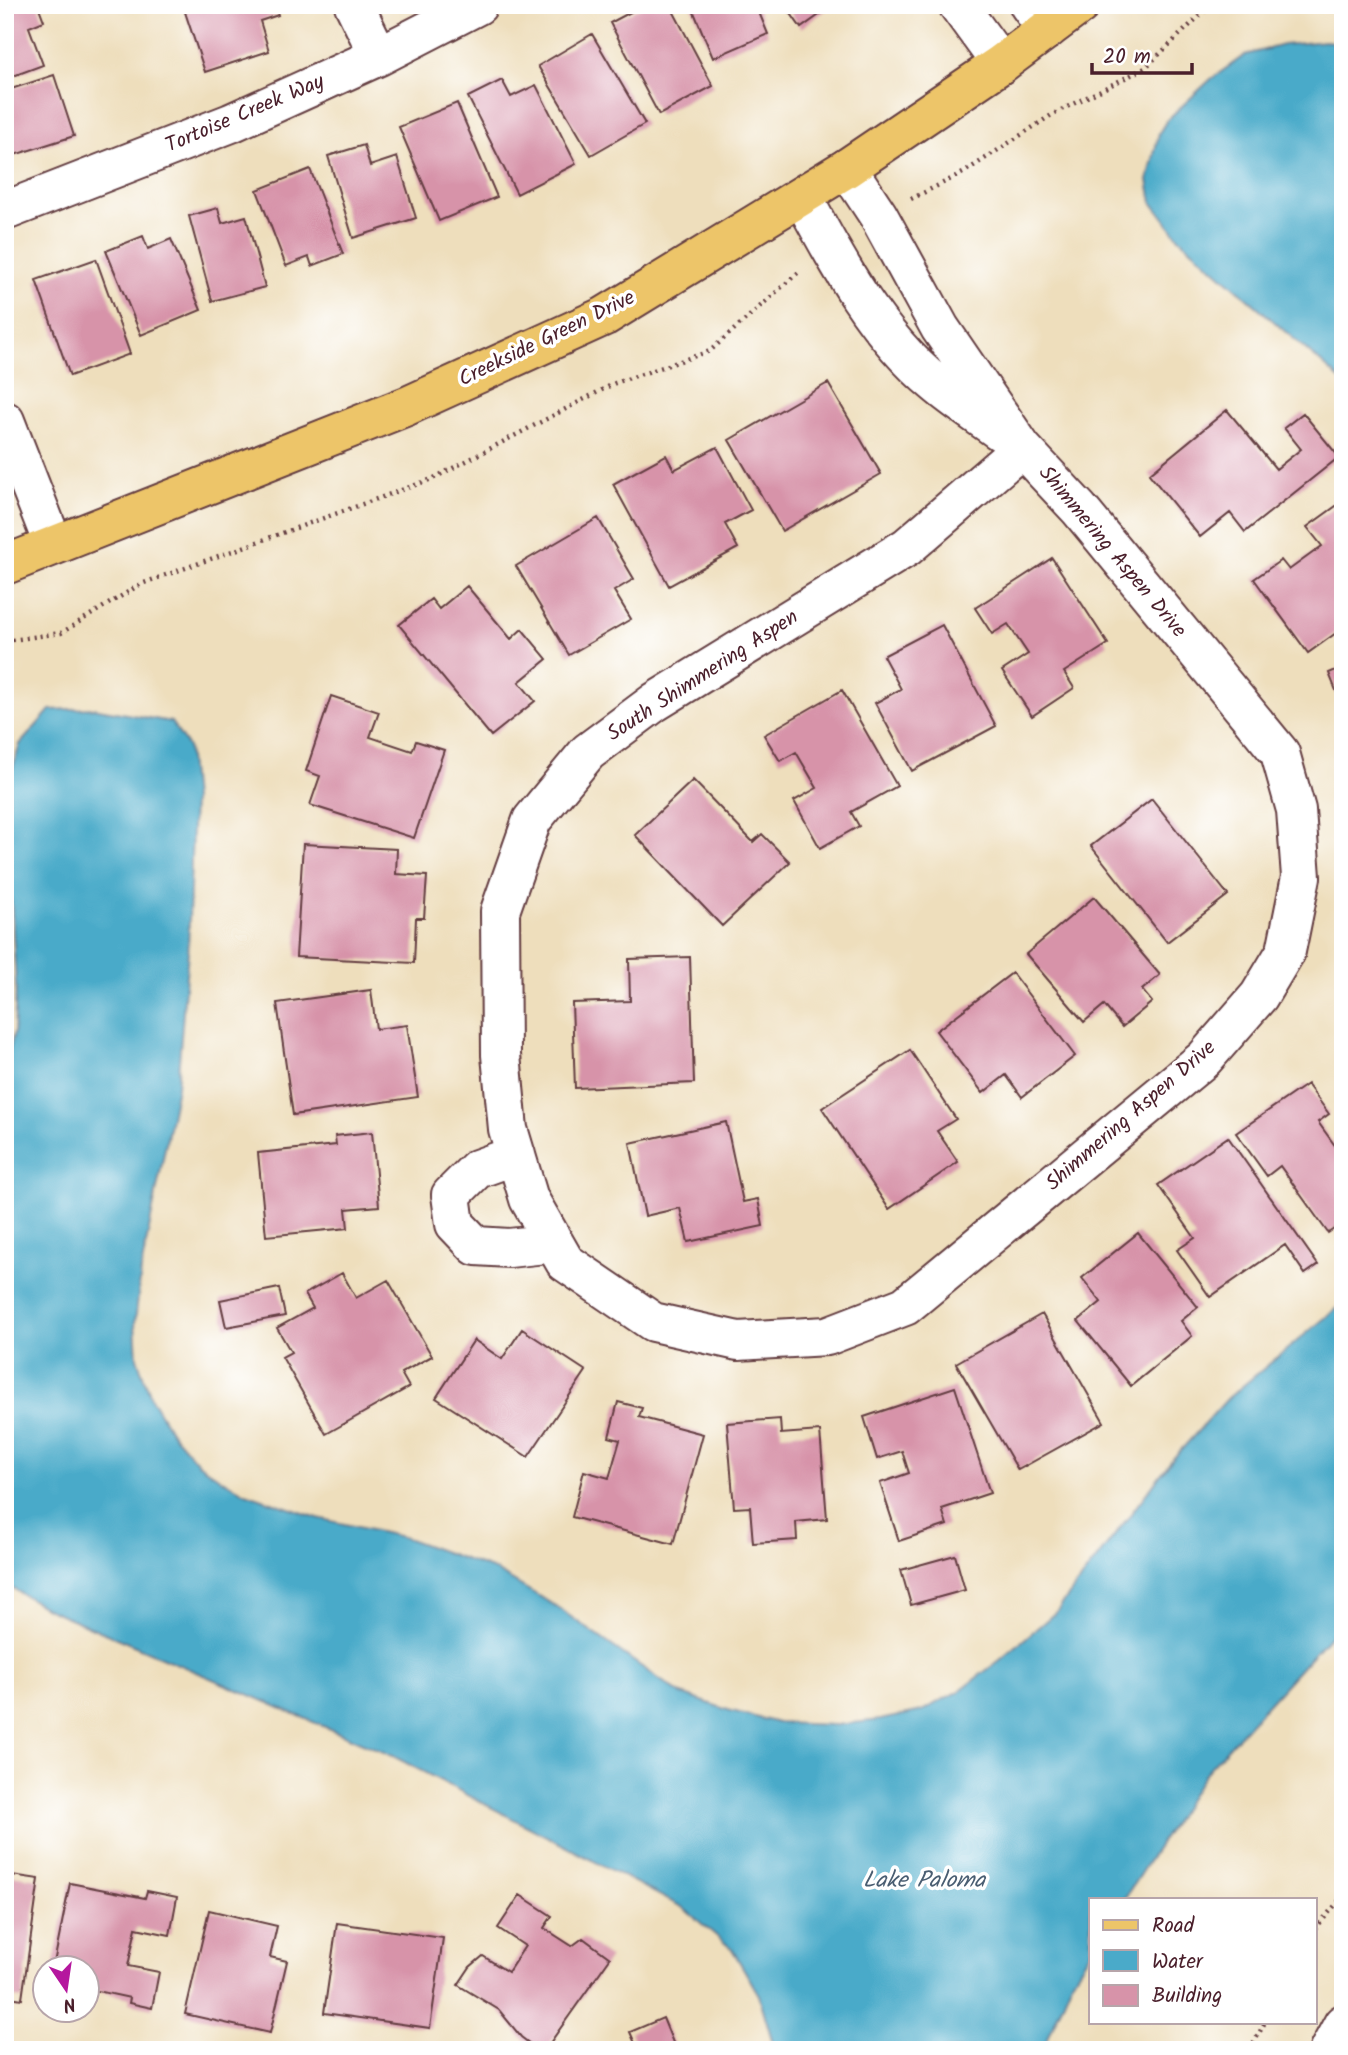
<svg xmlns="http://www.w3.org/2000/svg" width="1348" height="2055" viewBox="0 0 1348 2055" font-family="Kalam,sans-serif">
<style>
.water{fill:#4aaac9;stroke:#4a647a;stroke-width:2}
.building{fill:#d793a9}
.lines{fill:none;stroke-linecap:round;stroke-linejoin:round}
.minor-casing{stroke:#633c41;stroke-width:42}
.major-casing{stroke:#633c41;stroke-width:42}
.path{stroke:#633c41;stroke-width:4.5;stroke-dasharray:2 5;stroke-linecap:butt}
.minor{stroke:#fff;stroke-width:38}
.major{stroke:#edc569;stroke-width:38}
.labels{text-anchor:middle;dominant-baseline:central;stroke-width:7;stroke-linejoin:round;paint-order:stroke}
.street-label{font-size:21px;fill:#4a1f2b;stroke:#fff}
.water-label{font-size:23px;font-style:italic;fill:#4a5e72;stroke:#fff}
</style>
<rect width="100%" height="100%" fill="#fff"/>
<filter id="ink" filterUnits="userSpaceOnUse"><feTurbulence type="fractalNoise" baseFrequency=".0143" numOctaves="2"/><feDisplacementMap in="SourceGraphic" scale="14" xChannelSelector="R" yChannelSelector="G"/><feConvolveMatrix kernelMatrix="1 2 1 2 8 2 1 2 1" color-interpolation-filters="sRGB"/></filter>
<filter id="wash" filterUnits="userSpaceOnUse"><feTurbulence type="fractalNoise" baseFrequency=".00686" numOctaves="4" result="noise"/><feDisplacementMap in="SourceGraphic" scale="28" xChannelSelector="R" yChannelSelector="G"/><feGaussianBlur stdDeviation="1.57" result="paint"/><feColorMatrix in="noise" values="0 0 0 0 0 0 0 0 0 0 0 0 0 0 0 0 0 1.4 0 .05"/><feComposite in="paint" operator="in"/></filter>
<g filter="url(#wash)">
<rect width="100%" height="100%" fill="#eedebc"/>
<path class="water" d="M1325,41L1343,43V382L1179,238L1152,202L1148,180L1159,133L1167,120L1211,79L1245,55L1283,45Z
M93,708L171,722L188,747L193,799L188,951L177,1087L141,1270L135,1323L137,1358L152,1400L171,1432L198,1463L224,1481L246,1493L318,1518L406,1538L494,1570L554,1605L679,1693L728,1710L778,1723L836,1725L880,1720L922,1711L959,1691L1000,1660L1057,1611L1171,1461L1228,1398L1343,1303V1621L1205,1773L1124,1899H1091V1951L1072,1981L1043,2050H775L759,1995L732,1949L682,1907L393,1756L46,1608L5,1584V1067L14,1032L16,985L7,826L10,777L20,744L50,710Z"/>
<g id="blocks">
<path class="building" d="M15,5H38L44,21L29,27L43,65L5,79V9Z
M205,5H275L278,15L260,21L269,51L205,72L185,12Z
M644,5H670L713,86L659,115L610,23Z
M691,5H756L768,34L713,58Z
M785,5H833L801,28Z
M592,34L645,124L591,155L538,66Z
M54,75L74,136L5,158V91Z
M502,80L511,97L536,85L576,164L517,194L468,97Z
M457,103L497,197L439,221L399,127Z
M364,145L370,166L397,157L416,218L353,238L328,156Z
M310,169L343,254L312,266L309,257L286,266L257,190Z
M218,208L222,223L246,216L265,287L212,301L189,216Z
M143,236L148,249L171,239L201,310L141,335L106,251Z
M96,259L130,354L70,376L36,280Z
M828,383L881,474L782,531L729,440Z
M1227,410L1276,469L1301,449L1284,428L1303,413L1339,457L1245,532L1230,513L1200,537L1149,474Z
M717,447L751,510L725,524L738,548L669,586L613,484L666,455L674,470Z
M1343,501V628L1308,653L1254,579L1281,560L1289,570L1322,546L1307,527Z
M598,518L634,579L614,591L631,619L569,655L516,566Z
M1052,558L1108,644L1064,672L1074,688L1032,716L1002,671L1028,654L1008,624L992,634L975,608Z
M467,586L511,639L522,629L547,659L519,682L535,701L491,736L399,625L431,599L439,609Z
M942,625L996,726L912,771L875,703L901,689L883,656Z
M1343,667V708L1329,673Z
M842,690L897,786L851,812L859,826L820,848L794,801L817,788L796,752L780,761L764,735Z
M331,696L379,712L370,737L412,751L416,741L444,750L414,838L310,805L320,776L306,771Z
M693,780L753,842L762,834L790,862L722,926L635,835Z
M1152,799L1228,895L1167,942L1091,846Z
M303,844L397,849L396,874L427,876L424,918H416L414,963L296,957Z
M1094,897L1160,975L1142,990L1152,1002L1122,1027L1104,1005L1084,1022L1026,954Z
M690,957L694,1083L575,1088L572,1003L630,1001L629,959Z
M1012,973L1075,1056L1022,1097L1006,1075L983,1093L936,1031Z
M371,990L376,1029L407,1025L418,1097L293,1115L277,1003Z
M910,1050L956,1119L937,1131L958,1162L889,1209L822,1108Z
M1307,1084L1329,1114L1318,1122L1341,1154L1343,1153V1223L1328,1233L1280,1166L1267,1176L1236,1133Z
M726,1122L743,1202L758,1199L763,1226L688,1242L680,1208L645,1216L630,1143Z
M372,1132L379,1206L346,1209L348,1228L266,1236L258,1153L336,1145L335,1136Z
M1228,1137L1318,1265L1305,1274L1285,1245L1210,1297L1177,1250L1195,1238L1158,1185Z
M1138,1233L1198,1307L1181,1321L1192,1336L1131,1386L1078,1321L1101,1302L1082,1278Z
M342,1273L356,1298L388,1280L432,1356L401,1373L409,1387L326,1434L282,1357L291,1352L277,1328L313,1308L305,1294Z
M279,1288L285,1316L226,1327L220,1300Z
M1042,1314L1104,1422L1018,1470L956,1363Z
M522,1329L586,1371L528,1457L436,1398L474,1340L502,1359Z
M955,1387L990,1493L942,1509L947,1525L899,1541L880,1483L909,1473L902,1451L877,1459L864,1417Z
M618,1402L642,1408L639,1417L703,1434L673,1544L572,1517L584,1471L609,1478L620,1440L609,1437Z
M780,1419L781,1434L820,1431L827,1519L796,1522L797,1540L753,1543L750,1507L734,1508L727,1423Z
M955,1555L965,1590L911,1605L901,1570Z
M5,1874L39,1879L22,1999L5,1996Z
M70,1883L145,1898L147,1891L177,1897L170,1935L136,1928L128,1966L159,1972L152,2008L129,2003L130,1998L88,1989V1968H53Z
M520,1895L552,1916L544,1928L572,1946L583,1938L610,1958L545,2050H538L521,2037L499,2010L458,1985L470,1967L483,1956L508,1972L525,1946L498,1928Z
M209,1910L277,1926L270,1957L287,1961L270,2033L185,2014Z
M337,1923L443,1938L430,2028L324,2013Z
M663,2018L676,2050H638L630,2032Z"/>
</g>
</g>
<g filter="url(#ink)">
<use href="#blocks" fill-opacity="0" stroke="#633c41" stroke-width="2"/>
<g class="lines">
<g class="minor-casing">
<path id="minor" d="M354,5L379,56
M958,5L1001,64
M1029,5L1047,30
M847,168L878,215L940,328L1022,448L1079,509L1280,753L1296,810L1301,877L1286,951L1259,996L1204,1059L905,1306L827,1336L738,1341L653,1322L565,1262L529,1199L508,1129L501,1055L500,911L532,820L588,752L655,702L907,547L1022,448
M802,196C837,262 877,336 936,384C956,401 979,416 1001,432
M5,211L231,123L379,56L478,5
M5,421L53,544
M516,1155L477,1169L451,1195L455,1224L476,1246L509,1248L554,1243
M1329,2050L1343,2024"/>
</g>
<g class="major-casing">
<path id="major" d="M5,565L407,406L605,316L847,168L1001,64L1080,5"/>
</g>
<path class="path" d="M911,199L963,173L1053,114L1145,68L1211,5
M5,641L61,633L141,584L432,479L615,383L710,351L801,270
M1315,1929L1343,1896
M1250,2050L1265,2022"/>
<use href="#minor" class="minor"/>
<use href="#major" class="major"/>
</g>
</g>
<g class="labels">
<g class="street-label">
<text transform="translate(245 114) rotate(-23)">Tortoise Creek Way</text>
<text transform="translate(547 339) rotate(-26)">Creekside Green Drive</text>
<text transform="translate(1112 552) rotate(50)">Shimmering Aspen Drive</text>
<text transform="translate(703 676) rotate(-33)">South Shimmering Aspen</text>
<text transform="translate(1131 1116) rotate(-41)">Shimmering Aspen Drive</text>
</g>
<g class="water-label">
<text x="924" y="1881">Lake Paloma</text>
</g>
</g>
<rect width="1348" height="2055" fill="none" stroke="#fff" stroke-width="28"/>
<rect x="1089" y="1898" width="228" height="126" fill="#ffffff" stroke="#b7a5aa" stroke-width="2"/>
<rect x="1103" y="1920" width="35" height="10" fill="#edc569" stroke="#b7a5aa" stroke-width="2"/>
<text x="1152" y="1932" font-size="21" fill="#4a1f2b">Road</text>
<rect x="1103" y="1950" width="35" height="21" fill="#4aaac9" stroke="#b7a5aa" stroke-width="2"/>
<text x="1152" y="1968" font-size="21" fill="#4a1f2b">Water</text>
<rect x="1103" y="1985" width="35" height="21" fill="#d793a9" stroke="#b7a5aa" stroke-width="2"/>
<text x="1152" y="2002" font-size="21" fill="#4a1f2b">Building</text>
<g transform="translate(66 1989) rotate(167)"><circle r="33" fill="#ffffff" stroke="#b7a5aa" stroke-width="2"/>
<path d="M0-5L12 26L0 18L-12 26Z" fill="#b5179e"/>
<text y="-10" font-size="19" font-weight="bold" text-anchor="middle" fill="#4a1f2b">N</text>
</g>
<path d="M1092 63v10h100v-10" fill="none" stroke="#4a1f2b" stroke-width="3.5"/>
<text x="1103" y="63" font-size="21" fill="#4a1f2b" stroke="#ffffff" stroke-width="5" paint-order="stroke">20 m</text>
</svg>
